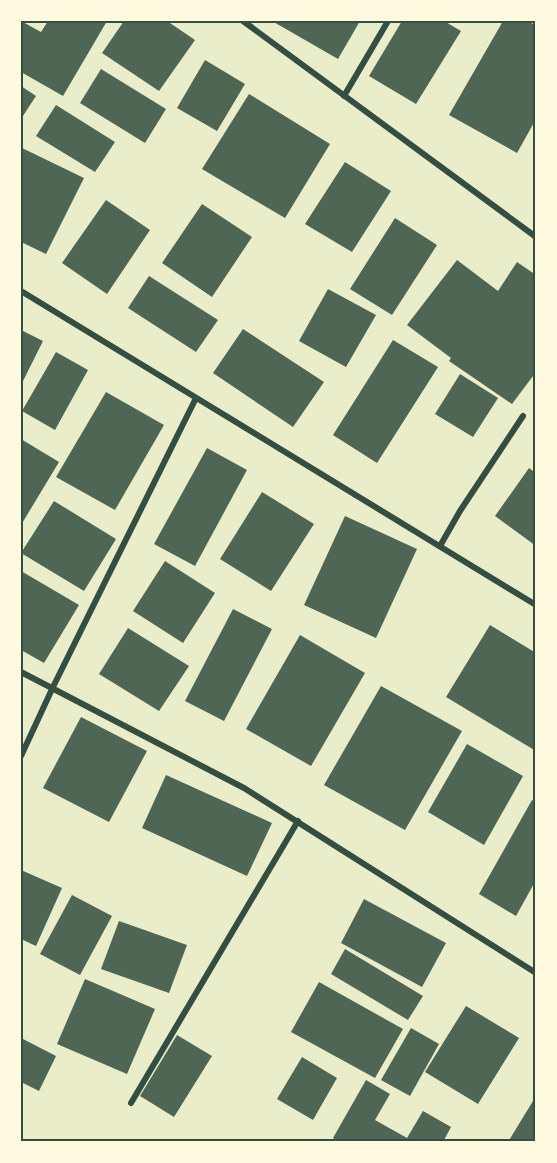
<svg xmlns="http://www.w3.org/2000/svg" width="557" height="1163" viewBox="0 0 557 1163" font-family="'PT Sans',sans-serif">
<style>
.building{fill:#4f6655}
.lines{fill:none;stroke-linecap:round;stroke-linejoin:round}
.minor{stroke:#344e41;stroke-width:6}
.neatline{fill:none;stroke:#344e41;stroke-width:2}
</style>
<rect width="100%" height="100%" fill="#e9edc9"/>
<path class="building" d="M21,21L41,32L48,21H107L63,96L21,72Z
M124,21H167L195,40L159,91L102,53Z
M272,21H360L338,59Z
M402,21H444L461,31L416,104L369,76Z
M503,21H528L536,26V119L517,153L449,115Z
M205,60L245,84L217,131L177,108Z
M101,69L166,109L145,143L80,103Z
M21,86L36,96L21,119Z
M249,94L330,144L285,218L202,169Z
M56,105L115,142L95,172L36,136Z
M22,148L84,178L46,254L21,242Z
M345,162L391,191L352,252L305,224Z
M106,200L150,230L107,294L62,263Z
M202,204L252,237L212,297L162,263Z
M395,218L437,245L392,315L350,289Z
M457,260L498,291L517,262L536,275V372L512,404L449,361L451,358L407,325Z
M149,276L218,320L196,352L128,308Z
M328,289L376,315L346,367L299,341Z
M243,329L324,382L293,427L213,373Z
M21,330L43,341L21,385Z
M393,340L438,367L377,463L333,435Z
M56,352L88,370L55,430L22,411Z
M460,374L498,398L473,437L435,414Z
M106,392L164,425L115,510L56,477Z
M21,439L59,462L21,525Z
M207,448L247,470L195,566L154,544Z
M529,468L536,473V546L495,516Z
M262,492L314,524L271,591L220,559Z
M54,501L116,539L84,591L21,553Z
M345,516L417,549L376,638L304,605Z
M165,561L215,593L183,643L133,611Z
M21,571L79,605L44,663L21,650Z
M233,609L272,629L224,721L185,701Z
M490,625L536,653V751L446,697Z
M128,628L189,666L159,711L99,674Z
M300,635L365,673L311,766L246,729Z
M381,686L462,731L405,830L324,785Z
M81,717L147,751L109,822L43,788Z
M467,744L523,776L484,845L428,812Z
M166,775L272,823L247,876L142,828Z
M532,800L536,802V880L516,916L479,894Z
M21,870L62,888L36,946L21,939Z
M72,895L112,916L80,975L40,954Z
M364,899L446,943L422,987L341,943Z
M119,921L187,945L169,993L101,969Z
M345,949L423,996L408,1020L331,974Z
M85,979L155,1009L127,1074L57,1044Z
M319,982L403,1029L375,1078L291,1032Z
M466,1006L519,1038L478,1104L425,1072Z
M411,1028L439,1044L410,1096L381,1080Z
M177,1035L212,1056L174,1117L140,1096Z
M21,1038L56,1056L39,1091L21,1082Z
M302,1057L337,1078L313,1120L277,1099Z
M366,1080L390,1094L375,1120L407,1138L423,1111L451,1127L443,1142H339L333,1138Z
M536,1096V1142H508Z"/>
<g class="lines">
<path class="minor" d="M243,21L536,237
M344,96L388,21
M21,291L536,605
M440,546L460,511L523,416
M21,672L244,788L536,973
M21,756L53,687L196,398
M131,1103L298,821"/>
</g>
<rect width="557" height="1163" fill="none" stroke="#fefae0" stroke-width="45"/>
<rect x="22" y="22" width="512" height="1118" class="neatline"/>
</svg>
